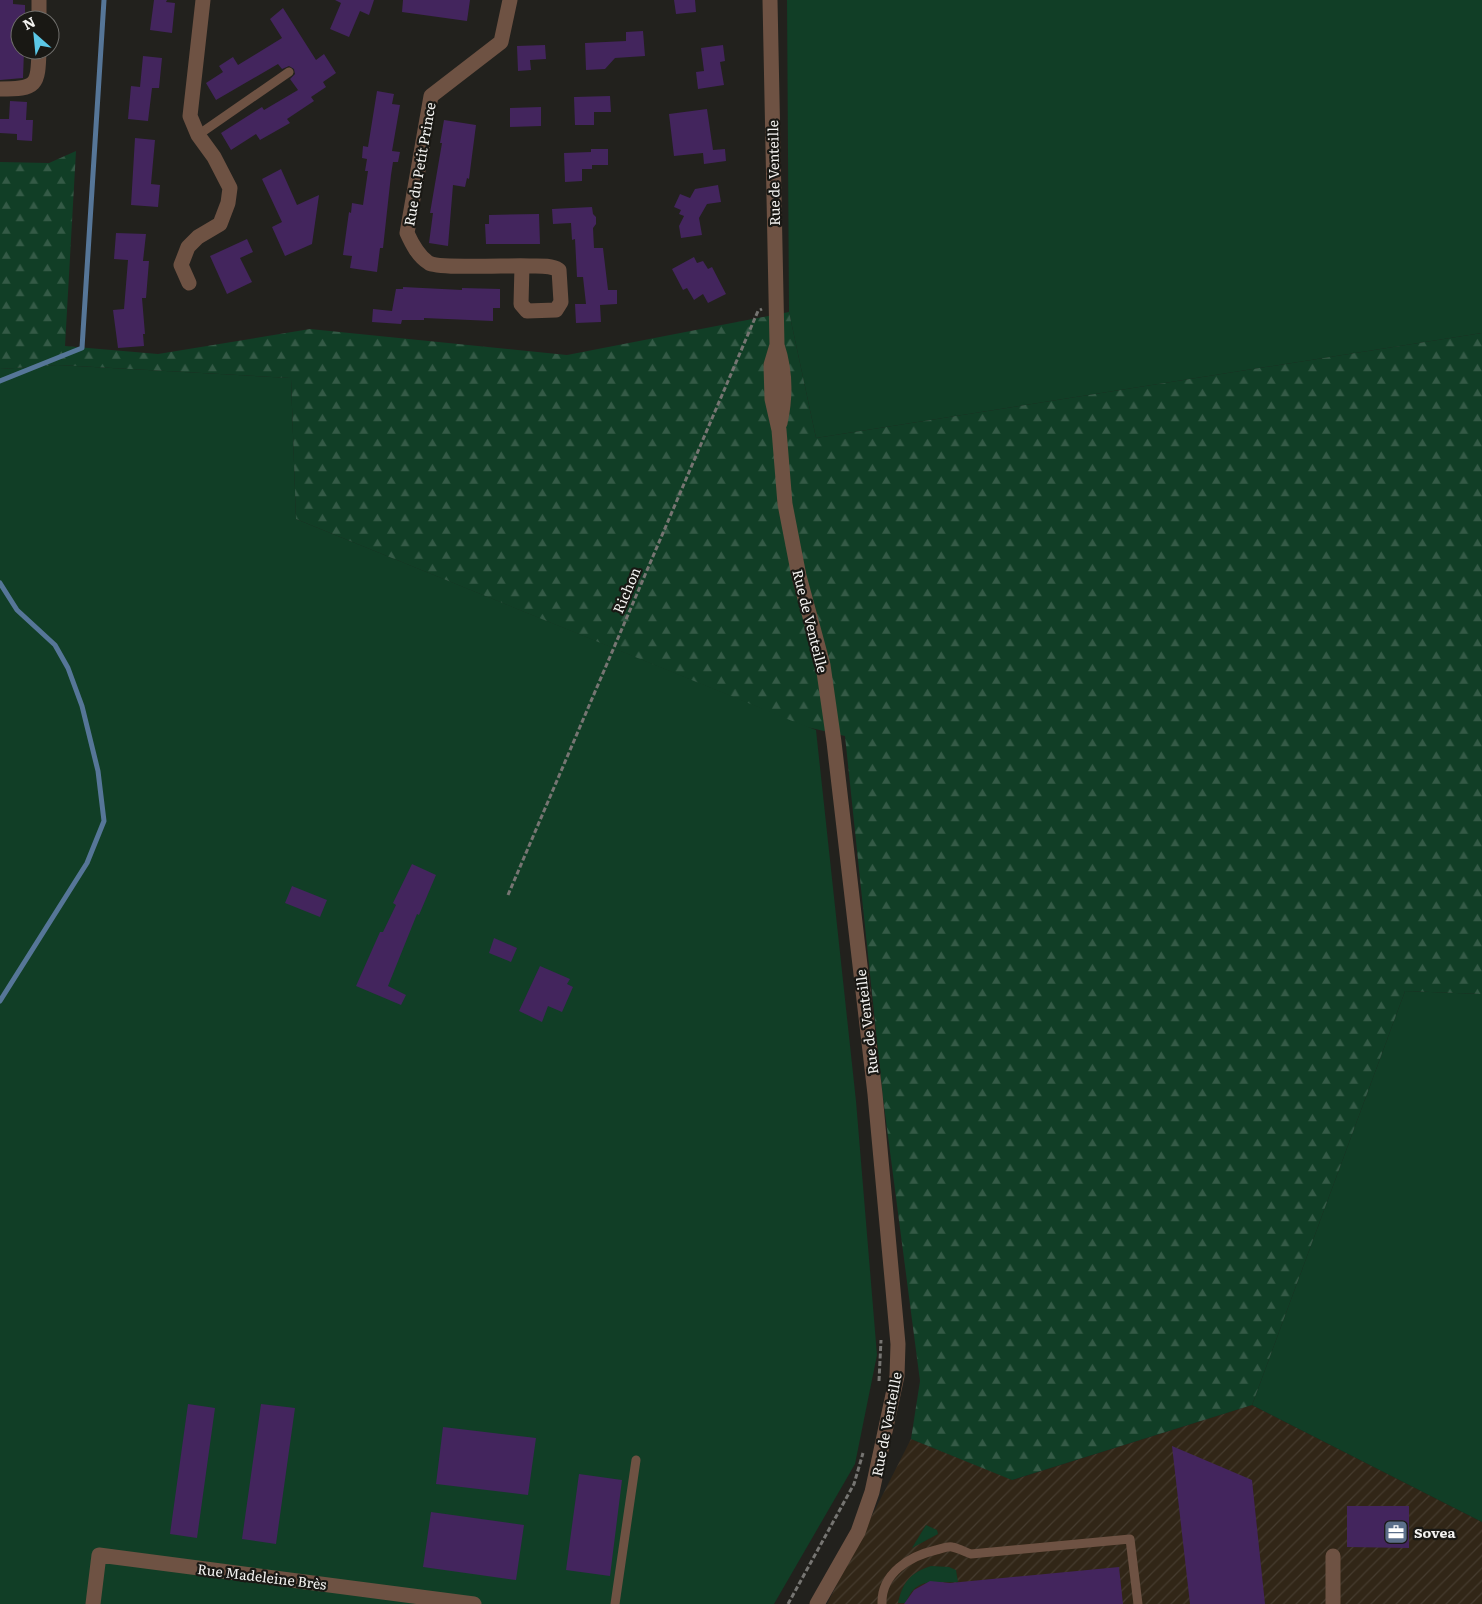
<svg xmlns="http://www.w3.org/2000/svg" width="1482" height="1604" viewBox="0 0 1482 1604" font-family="Literata,serif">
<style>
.industrial{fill:url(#industrial-furrows)}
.grass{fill:#113e26}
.forest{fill:url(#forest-firs)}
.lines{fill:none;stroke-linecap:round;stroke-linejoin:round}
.stream{stroke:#567698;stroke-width:5}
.building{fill:#43255d}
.path{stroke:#767572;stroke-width:3;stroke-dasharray:5 2.5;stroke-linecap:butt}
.service{stroke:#6e5243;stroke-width:9}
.minor{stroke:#6e5243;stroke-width:15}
.tertiary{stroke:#6e5243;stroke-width:15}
.labels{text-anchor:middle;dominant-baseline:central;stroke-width:4.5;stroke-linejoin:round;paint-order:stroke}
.street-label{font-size:14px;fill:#f3f2f0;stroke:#191814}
.poi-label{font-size:14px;font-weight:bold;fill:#f3f2f0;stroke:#191814;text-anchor:start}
</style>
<defs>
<pattern id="industrial-furrows" width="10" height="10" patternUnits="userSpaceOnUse" patternTransform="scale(1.25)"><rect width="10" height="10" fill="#312617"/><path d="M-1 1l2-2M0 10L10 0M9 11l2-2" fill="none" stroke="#453b2e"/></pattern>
<pattern id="forest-firs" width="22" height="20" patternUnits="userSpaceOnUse" patternTransform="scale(1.25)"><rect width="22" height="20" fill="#113e26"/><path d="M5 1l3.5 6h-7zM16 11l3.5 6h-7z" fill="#345a46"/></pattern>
</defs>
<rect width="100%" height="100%" fill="#22211d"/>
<path class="industrial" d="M1252,1405L1482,1522V1604H827L911,1439L1013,1480Z"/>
<path class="grass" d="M787,0H1482V333L816,438L789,312Z
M58,365L291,378L296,519L816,730L856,1101L877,1355L855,1464L774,1604H0V369Z
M1405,991L1482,994V1522L1252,1405Z
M926,1525L937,1530L938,1534L912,1548Z
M931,1566L949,1567L956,1570L958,1582C936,1584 916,1575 906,1603H898C902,1583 911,1572 931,1566Z"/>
<path class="forest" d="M76,151L65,346L158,354L310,329L567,355L789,312L816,438L1482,333V994L1405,991L1252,1405L1012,1480L911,1439L920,1381L883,1098L845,736L807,727L296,519L291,378L59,365L0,369V162L49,163Z"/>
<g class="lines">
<path class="stream" d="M0,381L82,348L104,0
M0,583L17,610L55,645L68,668L82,706L98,771L104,821L87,863L0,1001"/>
</g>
<path class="building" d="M0,0H13V4L25,5V19H20V50H24L23,78L0,80Z
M154,0H167L166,2L175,3L172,33L150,30Z
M335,0H374L369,15L360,11L349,37L330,29L341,3Z
M403,0H470L467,21L402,12Z
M674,0H695L696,12L676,14Z
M283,8L316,60L324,54L336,73L323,82L326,87L311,97L314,101L287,119L290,123L260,140L256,134L231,150L221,133L262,107L264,110L298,90L290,79L295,74L294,69L289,66L282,69L278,64L216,100L206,83L223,72L219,66L233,57L238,65L282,38L270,19Z
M643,31L645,56L615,58L605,69L586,70L585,43L626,41V32Z
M545,45L546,59L530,60L531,70L518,71L517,46Z
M723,45L725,61L720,62L724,85L698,89L696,72L704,71L701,48Z
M143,56L162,58L159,88H152L148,121L128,119L131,86L140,87Z
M377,91L394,94L392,104L400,105L392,151L400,152L398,162H393L391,175L383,248H380L377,272L350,268L352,256L343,255L349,212L351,213L352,203L363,205L368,171H365L367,159L362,158L363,146L368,147Z
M610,96L611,112H594V125H575L574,97Z
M10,101L27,102L26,120H33L32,141L17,140V134L0,133V119H9Z
M541,107V126L510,127V108Z
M707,109L713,150L725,149L726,161L704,164L703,153L674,156L669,114Z
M444,120L476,125L469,179L467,178L465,187L453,185L448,246L429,243L433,213H430L442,143H440Z
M135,138L155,140L151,184L160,185L158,207L131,205Z
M591,149H608V165H592V169H582V181L565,182L564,153L591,152Z
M281,169L297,205L319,195L312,244L285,256L272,227L282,222L262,179Z
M718,185L721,202L707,204L699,218L702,235L681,238L679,226L684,216L679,214L681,210L674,207L680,194L690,198L695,189Z
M592,207L593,214L596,217V224L593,228L594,248H603L608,290H617V304L600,305L601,322L576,323L575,304H586L583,277H577L575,239L572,240L571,223L553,224L552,209Z
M539,214L540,244H486L485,224H489V215Z
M116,233L146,234L143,261H149L146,298H142L145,334H143L144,346L118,348L113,310L124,309L128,260L114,259Z
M247,239L253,252L240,258L252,282L227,294L210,256Z
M694,257L697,263L703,261L708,269L712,267L726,294L708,303L703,294L694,300L687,288L683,290L672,269Z
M403,287L462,290V288L500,289V308H493V321L424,318V320H402L401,324L372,322L373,309L392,311L396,289H403Z
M412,864L436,875L419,915L417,914L388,986L406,995L401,1005L356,986L380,932H383L396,905L393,903Z
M292,886L327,900L320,917L285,903Z
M494,938L517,948L511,962L489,953Z
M540,966L570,979L567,984L573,987L562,1012L548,1006L542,1022L519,1011Z
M188,1404L215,1408L197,1538L170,1534Z
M261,1404L295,1408L276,1544L242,1539Z
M443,1427L536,1438L528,1495L436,1484Z
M1172,1446L1252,1480L1265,1604H1190Z
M579,1474L622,1480L610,1576L566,1570Z
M1347,1506H1409V1548L1347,1547Z
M431,1512L524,1525L516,1580L423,1567Z
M1119,1567L1123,1604H904L914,1590L930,1581L950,1583Z"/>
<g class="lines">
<path class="path" d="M508,895L758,311L762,309
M879,1381L881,1340
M788,1604L854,1484L863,1453"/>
<path class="service" d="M198,135L289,72
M615,1604L636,1460
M882,1604C881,1573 910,1556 936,1550C941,1549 947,1546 952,1547C958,1548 965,1552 971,1554L1130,1539L1138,1604"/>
<path class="minor" d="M510,0L501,42L431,96L407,233C412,244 418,256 429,263C439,269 513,265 529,266C539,266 551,265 559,270L561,302L556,310L527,311L521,304L522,266
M39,20V0
M0,89C37,89 38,86 39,50
M189,283L181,265L188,247L198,237L220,224L228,203L230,188L214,157L198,135L190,116L203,0
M1333,1556V1604
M93,1604L99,1555L474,1604"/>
<path class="tertiary" d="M770,0L777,345L771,365L772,399L779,430L785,504L799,576L823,665L834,742L875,1094L898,1344L897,1376L872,1492L858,1532L817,1604
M777,345C786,372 786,396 780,423"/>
</g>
<defs>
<g id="office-square" transform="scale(1.25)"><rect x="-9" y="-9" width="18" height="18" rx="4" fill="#5c6f8a" stroke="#191814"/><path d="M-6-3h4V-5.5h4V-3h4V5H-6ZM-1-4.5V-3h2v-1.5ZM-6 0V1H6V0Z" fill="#fff"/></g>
</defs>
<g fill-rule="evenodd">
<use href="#office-square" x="1396" y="1532"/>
</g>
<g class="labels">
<g class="street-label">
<text transform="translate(419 164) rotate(-80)">Rue du Petit Prince</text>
<text transform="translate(773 173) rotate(-91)">Rue de Venteille</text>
<text transform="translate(626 590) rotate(-67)">Richon</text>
<text transform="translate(811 621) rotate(76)">Rue de Venteille</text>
<text transform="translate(866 1022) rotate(-97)">Rue de Venteille</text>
<text transform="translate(886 1424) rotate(-79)">Rue de Venteille</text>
<text transform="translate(262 1576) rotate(7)">Rue Madeleine Brès</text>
</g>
<g class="poi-label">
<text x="1414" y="1532">Sovea</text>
</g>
</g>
<g transform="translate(35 35) rotate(333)"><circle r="24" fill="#191814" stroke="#706f6c"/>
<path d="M0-4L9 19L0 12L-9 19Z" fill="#5bc8e7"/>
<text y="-8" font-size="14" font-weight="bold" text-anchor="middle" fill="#f3f2f0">N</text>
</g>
</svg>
